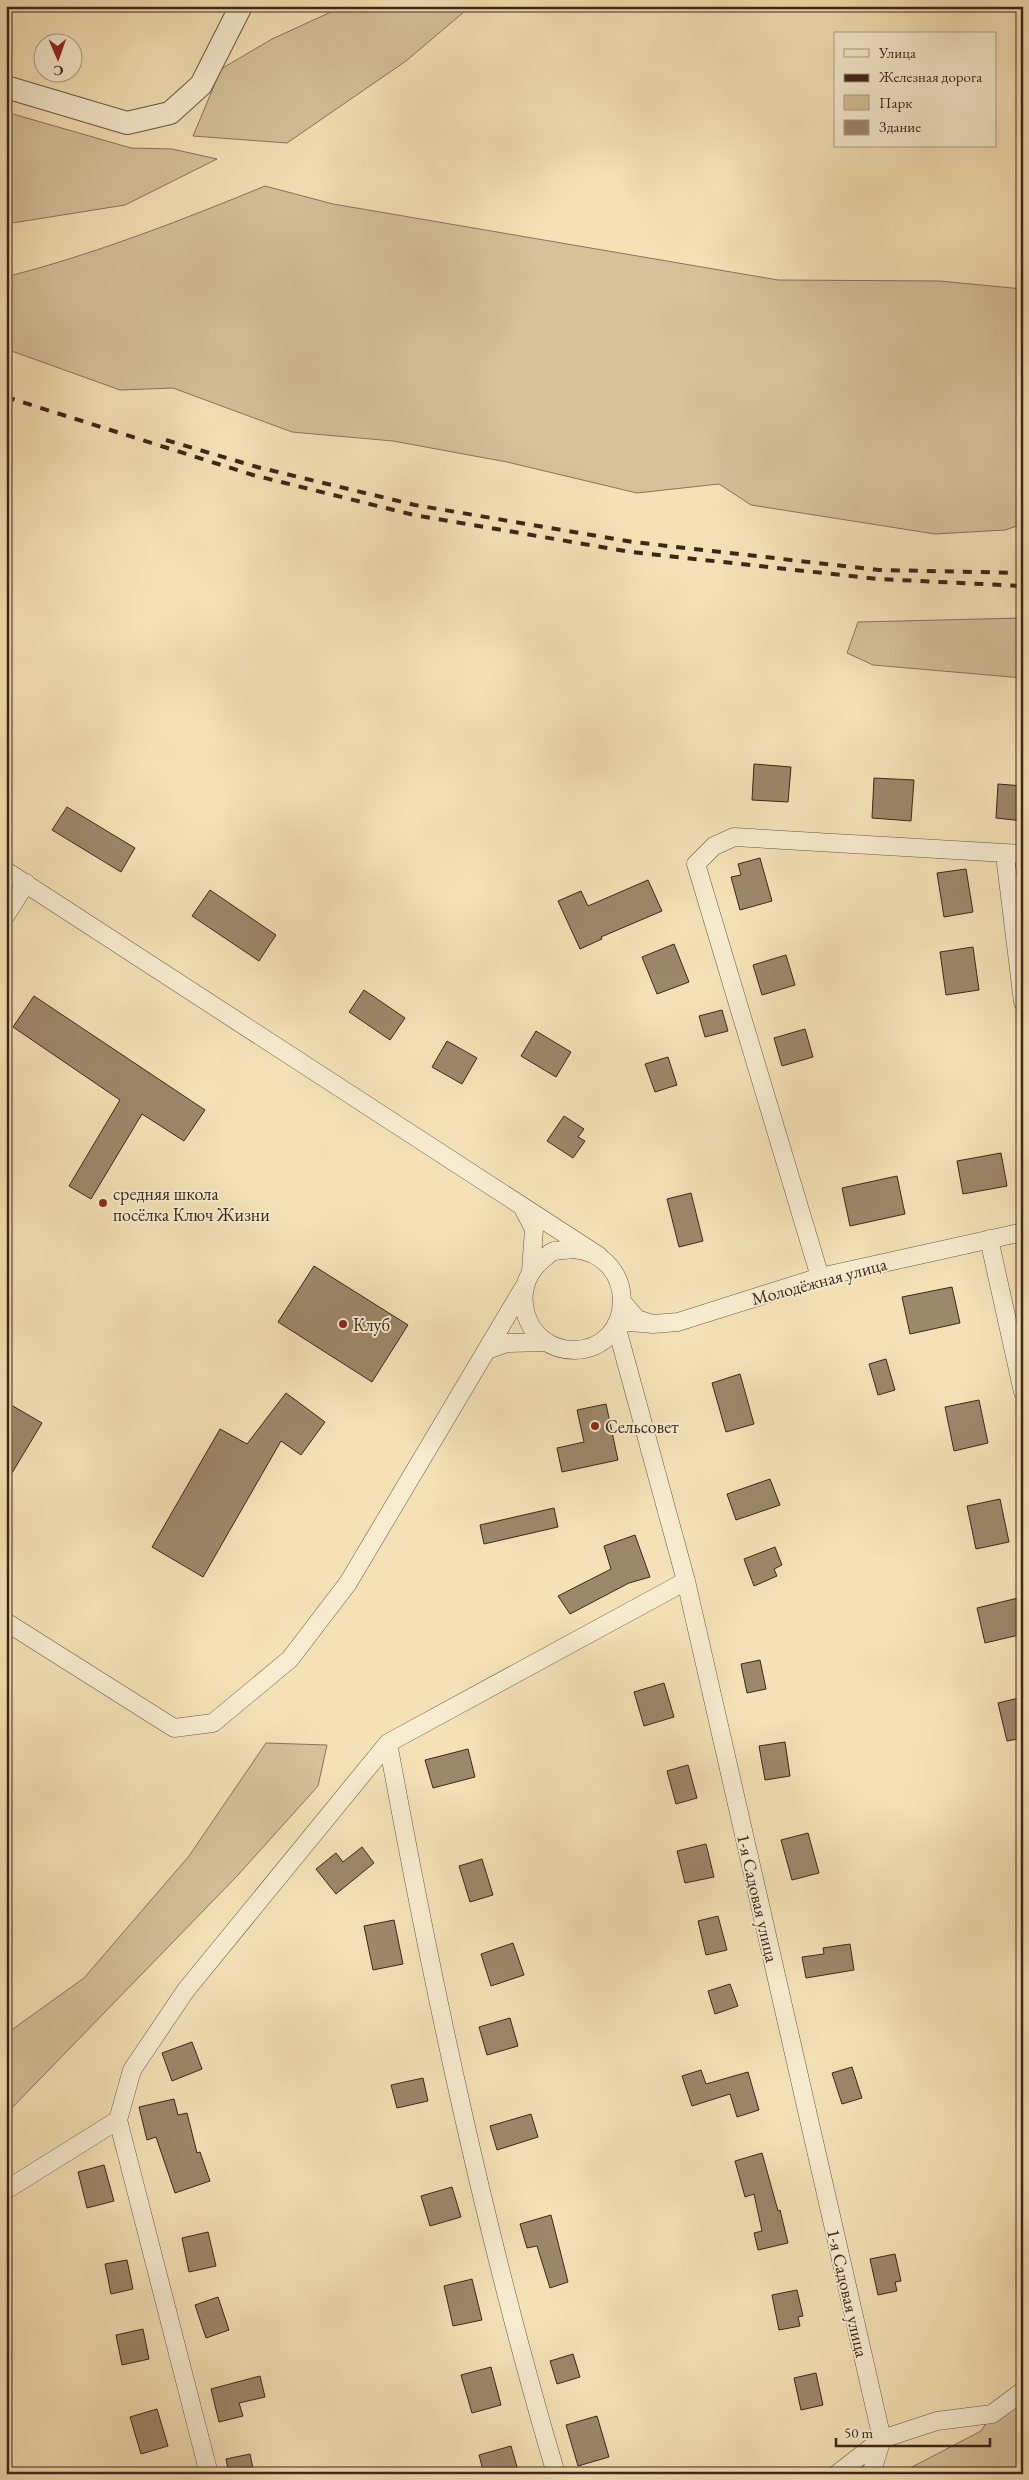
<svg xmlns="http://www.w3.org/2000/svg" width="1029" height="2480" viewBox="0 0 1029 2480" font-family="'EB Garamond',serif">
<style>
.green{fill:#d5c29b;stroke:#88745a}
.building{fill:#9c886b;stroke:#3c261a}
.lines{fill:none;stroke-linecap:round;stroke-linejoin:round}
.minor-casing{stroke:#6a5541;stroke-width:19}
.tertiary-casing{stroke:#6a5541;stroke-width:24}
.minor{stroke:#f8ecd0;stroke-width:18}
.tertiary{stroke:#f8ecd0;stroke-width:22}
.rail{stroke:#3c261a;stroke-width:4;stroke-dasharray:9 9;stroke-linecap:butt}
.poi-dot{fill:#8f2418;stroke:#f8ecd0;stroke-width:2}
.labels{text-anchor:middle;dominant-baseline:central;stroke-width:4;stroke-linejoin:round;paint-order:stroke}
.poi-label{font-size:18px;fill:#3c261a;stroke:#f8ecd0;text-anchor:start}
.street-label{font-size:18px;fill:#3c261a;stroke:#f8ecd0}
</style>
<rect width="100%" height="100%" fill="#f4e2b6"/>
<filter id="stains"><feTurbulence type="fractalNoise" baseFrequency=".004" numOctaves="4"/><feColorMatrix values="0 0 0 0 .2 0 0 0 0 .09 0 0 0 0 .02 0 0 0 .5 -.17"/></filter>
<radialGradient id="worn" r=".72"><stop offset=".6" stop-color="#630" stop-opacity="0"/><stop offset="1" stop-color="#630" stop-opacity=".3"/></radialGradient>
<path class="green" d="M344,6H471L406,61L287,143L193,136L221,69L272,39Z
M6,112L131,148L172,149L217,159L125,205L6,224Z
M265,186L333,204L778,280L940,281L1023,289V524L1005,530L935,534L751,505L719,484L637,493L507,462L393,441L292,432L173,388L120,390L6,349V277C95,254 180,221 265,186Z
M1023,618V678L873,665L847,653L858,622Z
M266,1743L327,1745L318,1786L238,1875L6,2114V2034L84,1978L189,1856Z
M1023,2391V2474H908L912,2467L981,2431L992,2414Z"/>
<path class="building" d="M754,764L791,767L788,802L752,800Z
M874,778L914,780L911,821L872,818Z
M998,784L1023,786V821L996,818Z
M67,807L135,848L121,872L52,830Z
M760,858L772,901L740,910L731,877L741,875L738,864Z
M966,869L973,912L944,917L937,873Z
M648,880L662,911L601,937L602,939L580,949L558,901L581,891L588,906Z
M210,890L276,935L259,961L192,916Z
M674,944L689,982L657,994L642,957Z
M973,947L979,990L946,995L940,952Z
M786,955L795,985L762,995L753,965Z
M364,990L405,1018L390,1040L349,1012Z
M34,996L205,1110L184,1141L142,1114L91,1199L69,1186L120,1100L13,1027Z
M722,1010L728,1031L705,1037L699,1016Z
M805,1029L813,1057L782,1066L774,1038Z
M536,1031L571,1052L556,1077L521,1056Z
M447,1041L477,1058L462,1084L432,1067Z
M668,1057L677,1085L655,1092L645,1064Z
M564,1116L584,1129L578,1137L585,1141L573,1158L547,1141Z
M1001,1153L1007,1186L963,1194L957,1161Z
M897,1176L905,1214L850,1226L842,1188Z
M691,1193L703,1241L679,1247L667,1199Z
M314,1266L408,1325L372,1382L278,1322Z
M952,1287L960,1323L910,1334L902,1297Z
M886,1359L895,1390L878,1395L869,1364Z
M740,1374L754,1424L726,1432L712,1383Z
M286,1393L325,1422L301,1455L281,1441L203,1577L152,1547L220,1429L247,1444Z
M979,1400L988,1443L954,1451L945,1407Z
M6,1402L42,1423L6,1483Z
M606,1404L618,1460L562,1472L557,1448L584,1442L577,1410Z
M770,1479L780,1505L736,1520L727,1494Z
M1000,1499L1009,1542L976,1549L967,1506Z
M554,1508L558,1527L484,1544L480,1525Z
M635,1535L650,1577L629,1583L570,1614L558,1596L611,1569L604,1546Z
M775,1547L782,1565L774,1569L777,1576L754,1586L744,1559Z
M1018,1598L1023,1619V1634L985,1643L977,1608Z
M760,1660L766,1689L747,1693L741,1664Z
M664,1683L674,1717L644,1726L634,1692Z
M1023,1697V1738L1007,1741L998,1703Z
M785,1742L790,1776L765,1780L759,1746Z
M468,1749L475,1777L433,1788L425,1760Z
M688,1765L697,1798L676,1804L667,1771Z
M808,1833L819,1873L792,1880L781,1840Z
M706,1844L714,1877L685,1883L677,1851Z
M362,1847L374,1863L336,1894L316,1869L336,1853L343,1862Z
M482,1859L493,1895L470,1902L459,1866Z
M718,1916L727,1950L706,1955L698,1921Z
M394,1920L403,1964L373,1970L364,1926Z
M513,1943L524,1975L491,1986L481,1954Z
M850,1944L854,1970L806,1978L802,1957L824,1954L823,1948Z
M730,1984L738,2006L715,2014L708,1991Z
M510,2018L518,2046L487,2055L479,2027Z
M192,2042L202,2069L172,2081L162,2053Z
M852,2067L862,2098L842,2104L832,2073Z
M701,2070L706,2084L748,2072L759,2110L737,2117L730,2094L692,2106L682,2076Z
M423,2078L428,2101L397,2108L391,2085Z
M174,2099L178,2115L187,2113L197,2153L200,2152L210,2181L175,2193L156,2137L147,2140L139,2107Z
M531,2114L538,2137L497,2150L490,2126Z
M762,2153L778,2211L780,2210L788,2243L758,2250L754,2233L762,2231L754,2194L745,2197L735,2161Z
M104,2165L114,2201L87,2208L78,2172Z
M452,2187L461,2217L430,2226L421,2196Z
M551,2215L568,2282L550,2288L537,2246L527,2248L520,2224Z
M208,2232L216,2266L189,2272L182,2238Z
M895,2254L901,2281L895,2282L897,2291L878,2295L870,2259Z
M127,2260L133,2289L111,2294L105,2264Z
M472,2279L482,2320L453,2326L444,2286Z
M797,2290L803,2316L798,2317L800,2326L779,2330L772,2295Z
M218,2297L229,2330L206,2338L195,2305Z
M143,2329L149,2359L122,2365L116,2335Z
M573,2354L580,2377L557,2384L550,2361Z
M491,2367L501,2405L472,2413L461,2375Z
M816,2373L823,2405L801,2410L794,2378Z
M260,2376L265,2397L239,2403L243,2416L219,2422L211,2389Z
M157,2409L168,2446L141,2454L130,2417Z
M597,2416L609,2457L578,2466L566,2425Z
M511,2446L519,2474H484L479,2455Z
M250,2454L254,2474H229L226,2459Z"/>
<g class="lines">
<g class="minor-casing">
<path id="minor" d="M1005,855L1023,1002
M6,871L599,1256
M6,915L26,883
M523,1208L534,1229L531,1271
M989,1239L1023,1392
M573,1249C639,1254 637,1349 574,1350C526,1350 506,1290 542,1260C546,1257 550,1252 554,1251C560,1250 567,1250 573,1249Z
M820,1277L696,864L714,846L734,837L1023,854
M623,1303L637,1319L653,1324L678,1322L820,1277L1023,1232
M653,1324L630,1322L616,1325L686,1581L882,2439L871,2474
M487,1350L507,1343L547,1342
M6,1622L174,1728L213,1723L290,1659L348,1583L524,1287
M388,1743C433,1988 485,2234 556,2474
M6,2190L118,2120
M209,2474L118,2120L132,2070L186,1990L388,1743L686,1581
M837,2474L882,2439L937,2421L992,2414L1023,2391"/>
</g>
<g class="tertiary-casing">
<path id="tertiary" d="M6,87L127,123L170,113L201,85L241,6"/>
</g>
<use href="#minor" class="minor"/>
<use href="#tertiary" class="tertiary"/>
<path class="rail" d="M6,397L253,475L414,515L631,552L878,579L1023,586
M166,440L257,467L415,505L633,542L879,570L1023,573"/>
</g>
<g class="poi-dot">
<circle cx="103" cy="1203" r="5"/>
<circle cx="343" cy="1324" r="5"/>
<circle cx="595" cy="1426" r="5"/>
</g>
<g class="labels">
<g class="poi-label">
<text x="113" y="1193">средняя школа<tspan x="113" dy="21">посёлка Ключ Жизни</tspan></text>
<text x="353" y="1324">Клуб</text>
<text x="605" y="1426">Сельсовет</text>
</g>
<g class="street-label">
<text transform="translate(819 1281) rotate(-15)">Молодёжная улица</text>
<text transform="translate(758 1898) rotate(77)">1-я Садовая улица</text>
<text transform="translate(848 2293) rotate(77)">1-я Садовая улица</text>
</g>
</g>
<rect width="1029" height="2480" fill="none" stroke="#f4e2b6" stroke-width="25"/>
<rect x="8" y="8" width="1014" height="2465" fill="none" stroke="#3c261a" stroke-width="2.5"/>
<rect x="12" y="12" width="1004" height="2455" fill="none" stroke="#3c261a"/>
<rect x="834" y="32" width="162" height="115" fill="#f8ecd0" stroke="#ad9d87"/>
<rect x="844" y="49" width="25" height="8" fill="#f8ecd0" stroke="#ad9d87"/>
<text x="879" y="58" font-size="15" fill="#3c261a">Улица</text>
<rect x="844" y="74" width="25" height="8" fill="#3c261a" stroke="#ad9d87"/>
<text x="879" y="82" font-size="15" fill="#3c261a">Железная дорога</text>
<rect x="844" y="95" width="25" height="15" fill="#d5c29b" stroke="#ad9d87"/>
<text x="879" y="108" font-size="15" fill="#3c261a">Парк</text>
<rect x="844" y="120" width="25" height="15" fill="#9c886b" stroke="#ad9d87"/>
<text x="879" y="132" font-size="15" fill="#3c261a">Здание</text>
<g transform="translate(58 58) rotate(178)"><circle r="24" fill="#f8ecd0" stroke="#ad9d87"/>
<path d="M0-4L9 19L0 12L-9 19Z" fill="#8f2418"/>
<text y="-8" font-size="14" font-weight="bold" text-anchor="middle" fill="#3c261a">С</text>
</g>
<path d="M836 2438v8h154v-8" fill="none" stroke="#3c261a" stroke-width="2.5"/>
<text x="844" y="2438" font-size="15" fill="#3c261a" stroke="#f8ecd0" stroke-width="4" paint-order="stroke">50 m</text>
<rect width="100%" height="100%" filter="url(#stains)"/>
<rect width="100%" height="100%" fill="url(#worn)"/>
</svg>
